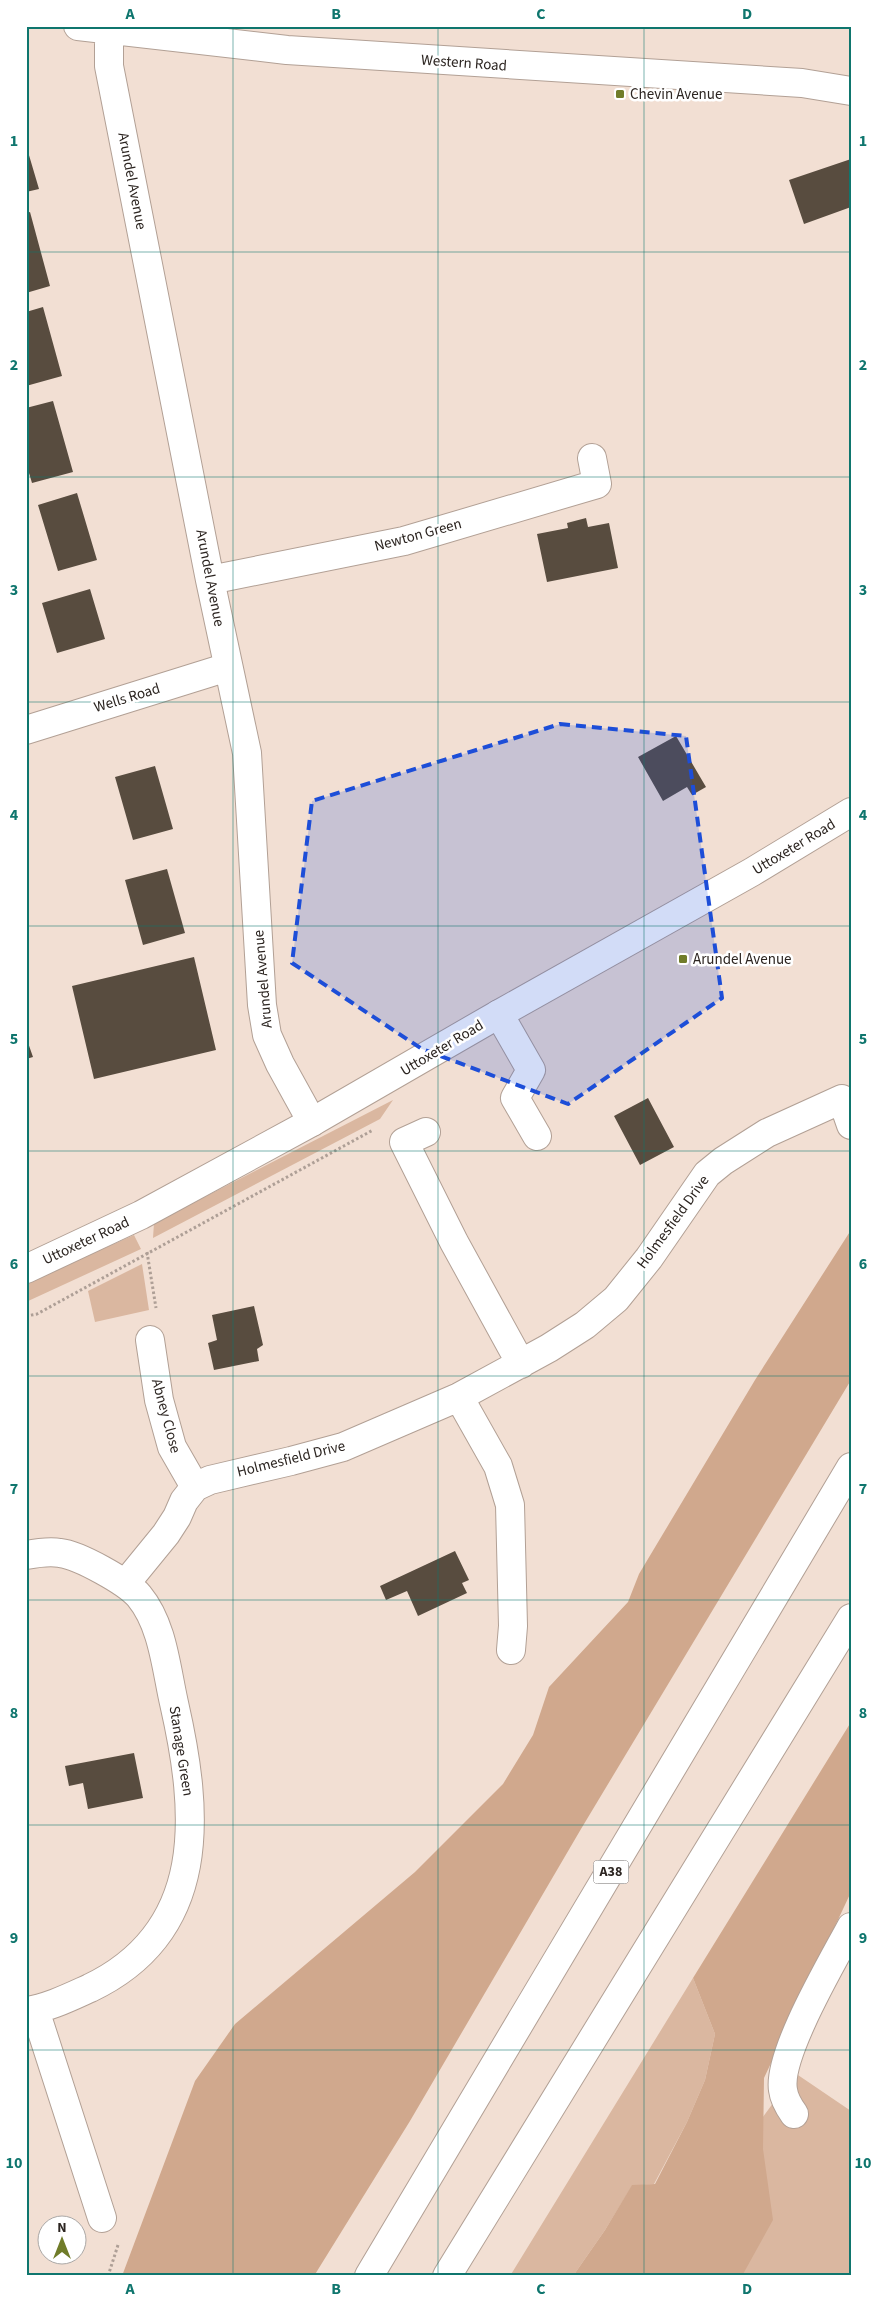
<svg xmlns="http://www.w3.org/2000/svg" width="877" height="2302" viewBox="0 0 877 2302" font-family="'Source Sans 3',sans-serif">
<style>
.green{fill:#dab7a0}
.forest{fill:#d0a88d}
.building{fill:#584c3f}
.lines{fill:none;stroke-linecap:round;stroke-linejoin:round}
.minor-casing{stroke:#b2a095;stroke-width:30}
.major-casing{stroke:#b2a095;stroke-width:30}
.highway-casing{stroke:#b2a095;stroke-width:30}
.path{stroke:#ae9f96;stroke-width:3;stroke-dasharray:2.5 2.5;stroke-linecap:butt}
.minor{stroke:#fff;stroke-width:28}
.major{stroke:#fff;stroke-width:28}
.highway{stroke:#fff;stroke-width:28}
.marked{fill:#1d4ed8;fill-opacity:0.2;stroke:#1d4ed8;stroke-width:4;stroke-dasharray:10 6;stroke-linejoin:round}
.grid{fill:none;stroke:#0f766e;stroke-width:1;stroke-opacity:0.55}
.poi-dot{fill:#707c29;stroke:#fff;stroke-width:2}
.labels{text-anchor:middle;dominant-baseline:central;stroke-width:5;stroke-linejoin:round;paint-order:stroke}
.shield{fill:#fff;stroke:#6b6664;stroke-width:1}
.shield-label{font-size:14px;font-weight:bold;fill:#2c2521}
.street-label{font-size:15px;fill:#2c2521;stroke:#fff}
.poi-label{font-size:15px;fill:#2c2521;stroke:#fff;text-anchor:start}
.neatline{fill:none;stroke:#0f766e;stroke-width:2}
.grid-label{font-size:16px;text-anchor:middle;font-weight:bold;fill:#0f766e}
</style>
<rect width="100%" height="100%" fill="#f2dfd3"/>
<path class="green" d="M393,1100L380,1119L153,1238L154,1223Z
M134,1235L141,1249L26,1302V1283Z
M142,1264L149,1310L95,1322L88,1291Z
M693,1978L715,2034L705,2080L687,2122L654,2184L632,2186L605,2230L573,2276H510Z
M795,2073L851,2111V2276H675L682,2228Z"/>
<path class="forest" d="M851,1230V1380L581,1829L410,2121L314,2276H122L195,2081L235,2024L415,1872L503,1784L533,1735L549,1687L628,1602L639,1574L755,1380Z
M851,1722V1892L764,2078L763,2149L773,2220L742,2276H573L605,2230L632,2185L655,2184L687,2122L705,2080L715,2034L693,1978Z"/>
<path class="building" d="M26,145L39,189L26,192Z
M851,159V207L804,224L789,180Z
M30,212L50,286L26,293V213Z
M43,307L62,376L26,386V312Z
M53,401L73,472L32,483L26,463V408Z
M77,493L97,560L58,571L38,505Z
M586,518L588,527L609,523L618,568L547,582L537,534L568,528L567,523Z
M90,589L105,639L57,653L42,603Z
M676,736L706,787L692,795L687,787L663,801L638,757Z
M155,766L173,829L133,840L115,777Z
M167,869L185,933L143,945L125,880Z
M194,957L216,1050L94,1079L72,986Z
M26,1037L33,1057L26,1059Z
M648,1098L674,1147L640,1165L614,1116Z
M254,1306L263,1345L257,1349L259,1361L214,1370L208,1343L217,1340L212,1315Z
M455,1551L469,1580L462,1583L467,1593L418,1616L407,1591L386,1600L380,1586Z
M134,1753L143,1798L88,1809L83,1783L69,1786L65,1766Z"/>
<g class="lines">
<g class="minor-casing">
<path id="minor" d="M78,26L287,50L802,83L851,91
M109,29V66L210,580L247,753L262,1005L267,1035L280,1064L312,1122
M210,580L404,541L597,484L592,458
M26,730L228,667
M499,1014L531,1070L515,1098L537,1136
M426,1132L404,1142L454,1242L521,1364
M150,1340L159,1400L172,1447L195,1487
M459,1397L498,1466L510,1505L513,1626L511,1650
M26,1555C37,1553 49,1551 60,1553C79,1555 127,1582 139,1596C163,1625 166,1668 174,1703C199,1813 209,1931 90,1988C70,1997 48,2008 26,2011
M126,1583L166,1534L177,1517L184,1501L195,1487L210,1480L291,1461L343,1447L459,1397L549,1348L585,1325L616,1299L649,1258L707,1174L723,1161L767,1133L842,1099L851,1125
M35,2010L102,2218
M794,2114C789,2107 784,2098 783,2090C777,2055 833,1961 851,1927"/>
</g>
<g class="major-casing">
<path id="major" d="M26,1269L141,1215L312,1122L499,1014L752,872L851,812"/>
</g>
<g class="highway-casing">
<path id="highway" d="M369,2276L851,1467
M447,2276L851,1618"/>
</g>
<path class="path" d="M147,1252L156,1308
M26,1316L37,1314L373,1130
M108,2276L118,2245"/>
<use href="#minor" class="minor"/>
<use href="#major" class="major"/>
<use href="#highway" class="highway"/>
</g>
<path class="marked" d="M560,724L686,736L722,998L568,1104L422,1049L292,963L312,801Z"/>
<path class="grid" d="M233,26V2276M438,26V2276M644,26V2276M26,252H851M26,477H851M26,702H851M26,926H851M26,1151H851M26,1376H851M26,1600H851M26,1825H851M26,2050H851"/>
<g class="poi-dot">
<rect x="615" y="89" width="10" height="10" rx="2.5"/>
<rect x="678" y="954" width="10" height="10" rx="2.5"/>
</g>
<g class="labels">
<rect class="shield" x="593.5" y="1860.5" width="35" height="23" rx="4"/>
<g class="shield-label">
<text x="611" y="1872">A38</text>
</g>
<g class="street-label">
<text transform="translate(464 63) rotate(4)">Western Road</text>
<text transform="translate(132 181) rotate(79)">Arundel Avenue</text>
<text transform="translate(418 535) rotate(-15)">Newton Green</text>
<text transform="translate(210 578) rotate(79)">Arundel Avenue</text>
<text transform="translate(127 698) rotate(-17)">Wells Road</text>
<text transform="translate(794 847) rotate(-31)">Uttoxeter Road</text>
<text transform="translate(263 979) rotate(-95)">Arundel Avenue</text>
<text transform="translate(442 1048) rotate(-31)">Uttoxeter Road</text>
<text transform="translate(673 1222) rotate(-54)">Holmesfield Drive</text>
<text transform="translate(86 1241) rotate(-25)">Uttoxeter Road</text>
<text transform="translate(166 1416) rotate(75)">Abney Close</text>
<text transform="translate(291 1459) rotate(-14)">Holmesfield Drive</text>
<text transform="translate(181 1751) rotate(81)">Stanage Green</text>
</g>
<g class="poi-label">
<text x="630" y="94">Chevin Avenue</text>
<text x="693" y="959">Arundel Avenue</text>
</g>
</g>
<rect width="877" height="2302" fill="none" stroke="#ffffff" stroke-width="55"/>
<g transform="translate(62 2240)"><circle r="24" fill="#ffffff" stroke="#aba8a6"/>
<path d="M0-4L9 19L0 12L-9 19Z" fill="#707c29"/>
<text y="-8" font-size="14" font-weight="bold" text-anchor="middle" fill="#2c2521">N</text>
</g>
<rect x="28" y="28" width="822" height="2246" class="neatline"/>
<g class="grid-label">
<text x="130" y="19">A</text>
<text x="336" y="19">B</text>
<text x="541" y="19">C</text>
<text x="747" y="19">D</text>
<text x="14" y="146">1</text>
<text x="863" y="146">1</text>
<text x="14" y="370">2</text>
<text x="863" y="370">2</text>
<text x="14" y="595">3</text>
<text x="863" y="595">3</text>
<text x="14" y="820">4</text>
<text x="863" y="820">4</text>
<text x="14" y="1044">5</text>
<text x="863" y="1044">5</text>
<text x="14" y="1269">6</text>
<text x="863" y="1269">6</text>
<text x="14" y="1494">7</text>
<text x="863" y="1494">7</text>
<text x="14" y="1718">8</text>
<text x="863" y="1718">8</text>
<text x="14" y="1943">9</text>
<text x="863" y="1943">9</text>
<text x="14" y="2168">10</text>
<text x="863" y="2168">10</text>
<text x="130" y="2294">A</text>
<text x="336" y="2294">B</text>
<text x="541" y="2294">C</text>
<text x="747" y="2294">D</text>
</g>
</svg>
